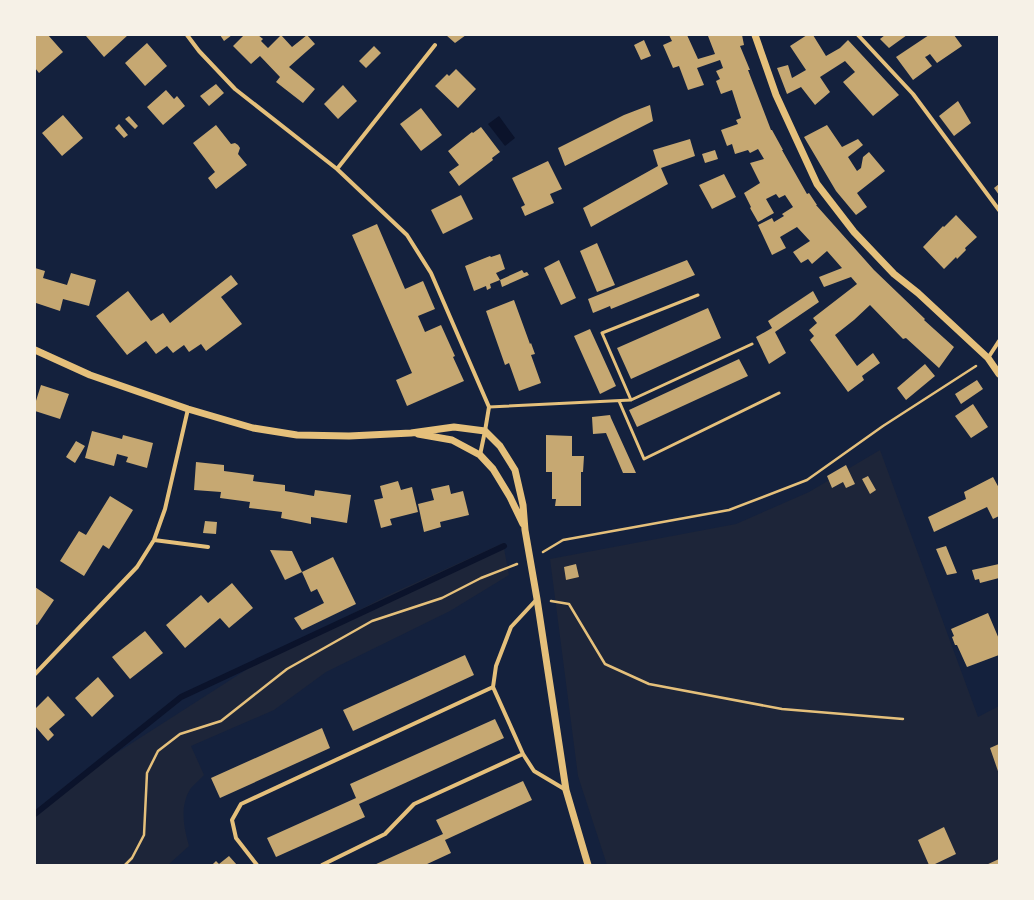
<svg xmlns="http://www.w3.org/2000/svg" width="1034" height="900" viewBox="0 0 1034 900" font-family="Manrope,sans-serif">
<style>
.green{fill:#1d2539}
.water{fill:#0b132b}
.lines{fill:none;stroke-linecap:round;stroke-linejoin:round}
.stream{stroke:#0b132b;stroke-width:6}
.building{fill:#c6a872}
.path{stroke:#e5c07b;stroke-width:2.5}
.service{stroke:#e5c07b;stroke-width:3}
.minor{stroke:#e5c07b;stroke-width:4}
.tertiary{stroke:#e5c07b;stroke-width:7}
</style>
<rect width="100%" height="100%" fill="#14213d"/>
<path class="green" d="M880,450L978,717L999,706V861L989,865H607L578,776L550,559L736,524L809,492Z
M503,543L509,575L450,611L326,672L274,710L191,746L204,775C200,779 195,784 191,788C179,806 184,828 189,846L168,865H35V811L65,786L249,668L386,596Z"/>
<path class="water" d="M499,116L515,138L505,146L488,124Z"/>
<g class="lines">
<path class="stream" d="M35,814L181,697L504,546"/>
</g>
<path class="building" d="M35,35H48L63,52L39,73L35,68Z
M87,35H128L104,57L86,36Z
M220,35H232L224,41Z
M244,35H254L255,36L258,35L263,39L261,41L268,48L281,35L292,47L307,35L315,44L289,67L315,89L303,103L276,82L280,77L260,56L251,64L233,46Z
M446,35H466L455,43Z
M669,35H687L698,59L715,54L708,36L711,35H742L744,45L740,46L750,70H748L771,130H772L783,150H782L807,194L809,193L817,205H816L874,270L925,319L924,320L954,347L939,368L906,338L903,339L870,305L854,320L835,335L857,366L873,353L880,363L862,376L864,380L848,392L810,340L814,336L809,330L817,323L813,318L857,284L851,277L824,287L819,277L842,268L827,251L812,264L808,259L801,263L793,252L810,241L797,227L780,237L786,248L772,255L758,225L772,218L774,222L784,216L782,214L793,207L785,195L779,198L776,194L766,199L774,213L758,222L750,208L751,207L744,193L760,183L750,163L764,159L758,149L750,153L748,150L735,154L732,144L727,146L721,130L738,124L736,120L741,118L732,90L721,94L716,81L720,79L716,71L723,68L720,60L697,68L704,85L688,90L679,66L673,68L663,45L672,41Z
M807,35H813L826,56L840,48L848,40L899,95L873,116L843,82L855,72L845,61L820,77L830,92L815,105L801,87L787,94L777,68L788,65L792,78L806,70L790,46Z
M885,35H907L889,48L880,39Z
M929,35H954L962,46L937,63L930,54L927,56L925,57L932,66L913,80L896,57Z
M644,40L651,56L641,60L634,45Z
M147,43L167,66L145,86L125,63Z
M374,46L381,53L366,68L359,61Z
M456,69L476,89L458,108L435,86L447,74L449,76Z
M216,84L224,93L209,106L200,96Z
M343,85L357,101L338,119L324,104Z
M166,90L174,99L177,96L185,106L163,125L147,107Z
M958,101L971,123L954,136L939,116Z
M650,105L653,121L565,166L558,148L624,115Z
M421,108L442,135L421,151L400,124Z
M63,115L83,138L62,156L42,133Z
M129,116L138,126L135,129L125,119Z
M119,124L128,135L124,138L115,128Z
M216,125L231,144L235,143L238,145L240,148L238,154L247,165L216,189L208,178L215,172L193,143Z
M827,125L842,147L858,139L863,145L848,157L857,171L861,168L863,157L869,152L885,171L857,193L867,207L856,215L836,191L804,137Z
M481,127L500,152L492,158L493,160L459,186L449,172L459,165L448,151L472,132L473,133Z
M690,139L695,156L661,168L668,184L591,227L583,208L658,166L653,150Z
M715,150L718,159L705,163L702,154Z
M548,161L562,189L550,194L554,203L525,216L521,207L525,205L512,178Z
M724,174L736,197L712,209L699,185Z
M999,184V195L994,188Z
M461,195L473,219L443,234L431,210Z
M956,215L977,237L965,248L966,250L957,259L956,257L944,269L923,247L943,226L944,227Z
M377,224L405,289L423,281L435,309L418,316L425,332L441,325L455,356L453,357L464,381L407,406L396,380L412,373L352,235Z
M597,243L615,285L597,292L580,251Z
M500,254L505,269L496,273L500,280L490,284L491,288L487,290L486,286L474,291L465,266L490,256L491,257Z
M559,260L576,298L561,305L544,268Z
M687,260L695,275L611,309L610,306L593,313L588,299Z
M35,268L45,271L43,278L67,285L71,273L96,280L89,306L63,299L60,311L36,303Z
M522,270L524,273L527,272L529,275L502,287L500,280Z
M231,275L238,284L221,297L242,324L206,351L201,344L189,352L184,345L173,353L167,346L156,354L146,341L127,355L96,316L128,291L151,321L163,313L170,323Z
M813,291L819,302L775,332L786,353L769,364L756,337L772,328L768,321Z
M514,300L530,344L531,343L535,354L531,355L541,383L519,391L509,363L505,365L486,311Z
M708,308L721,338L631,379L617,348Z
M590,329L616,386L600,394L574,336Z
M739,359L748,376L637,427L629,410Z
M925,364L935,376L906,400L897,388Z
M977,380L983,389L961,404L955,394Z
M41,385L69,394L60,419L35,411V404Z
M973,404L988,427L971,438L955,416Z
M610,415L611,418L636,473H623L606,433L593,434L592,417Z
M92,431L122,439L123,435L153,443L147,468L126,462L128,457L117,454L114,466L85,458Z
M546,435L572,436V456H584L583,472H581V506H555L556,499H552V472H546Z
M76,441L85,446L75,463L66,457Z
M196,462L224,465V471L254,475L253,481L285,485V491L314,496L315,490L351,495L347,523L311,517V524L281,518L282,512L249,508L250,502L220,498L221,492L194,490Z
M846,465L855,484L846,488L843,482L832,488L827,476Z
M868,476L876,490L870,494L862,479Z
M993,477L999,488V516L993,519L987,507L934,532L928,517L966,499L964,492Z
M398,481L401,490L412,487L418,512L390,519L392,525L381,528L374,500L383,498L380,486Z
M449,485L451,494L463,491L469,515L440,522L441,527L424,532L418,504L434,500L431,489Z
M110,496L133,510L109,549L103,545L84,576L60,561L79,531L86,535Z
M205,521L217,522L216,534L203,533Z
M946,546L957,573L947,575L936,549Z
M270,550L292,551L302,572L285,580Z
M333,557L356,604L302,630L294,618L324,603L317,589L311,592L302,572Z
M576,564L579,577L566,580L564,567Z
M999,564V578L980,583L979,579L975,580L972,570Z
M232,583L253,608L229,628L220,618L185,648L166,625L201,595L208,603Z
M35,587L54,600L37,625L35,624Z
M988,613L999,639V655L967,667L957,645H955L952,637L954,636L951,629Z
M145,631L163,653L130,679L112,657Z
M465,655L474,675L353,731L343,710Z
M98,677L114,696L92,717L75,698Z
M48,696L65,715L49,729L54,735L48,741L35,726V709Z
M495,719L504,738L359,804L365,817L276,857L267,838L356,798L350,784Z
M322,728L330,748L220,798L211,778Z
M999,744V774L990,748Z
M523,781L532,800L445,840L451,853L425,865H374L443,834L436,820Z
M944,827L956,854L933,865H929L918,840Z
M229,856L237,865H212L216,861L219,864Z
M999,859V865H986Z"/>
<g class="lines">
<path class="path" d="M543,552L563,540L729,510L807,480L883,426L976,366
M551,601L569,604L605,664L649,684L782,709L903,719
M125,865L132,858L144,835L147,773L158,751L180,734L221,721L287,669L372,621L442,598L481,578L517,564"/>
<path class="service" d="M631,400L602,333L698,295
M619,401L644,459L779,393
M489,407L631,400L752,344"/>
<path class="minor" d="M187,35L199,51L235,89L337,169L407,235L431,273L489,407L485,431L480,455
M858,35L913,94L999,210
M337,169L435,45
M988,358L999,341
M154,540L208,547
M537,599L511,627L496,666L493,687L523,754L534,771L566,790
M35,674L137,567L154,540L165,509L188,409
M257,865L236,838L232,820L241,804L493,687
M322,865L385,834L414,804L523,754"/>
<path class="tertiary" d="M755,35L776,95L817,184L854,232L894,274L918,293L988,358L999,374
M35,350L90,375L188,409L253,428L297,435L349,436L411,433L454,427L485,431L500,446L515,470L523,505L525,530L537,599L566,790L588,865
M418,434L452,440L480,455L493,469L510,497L523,524"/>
</g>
<rect width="1034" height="900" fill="none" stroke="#f6f1e7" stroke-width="72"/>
</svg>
